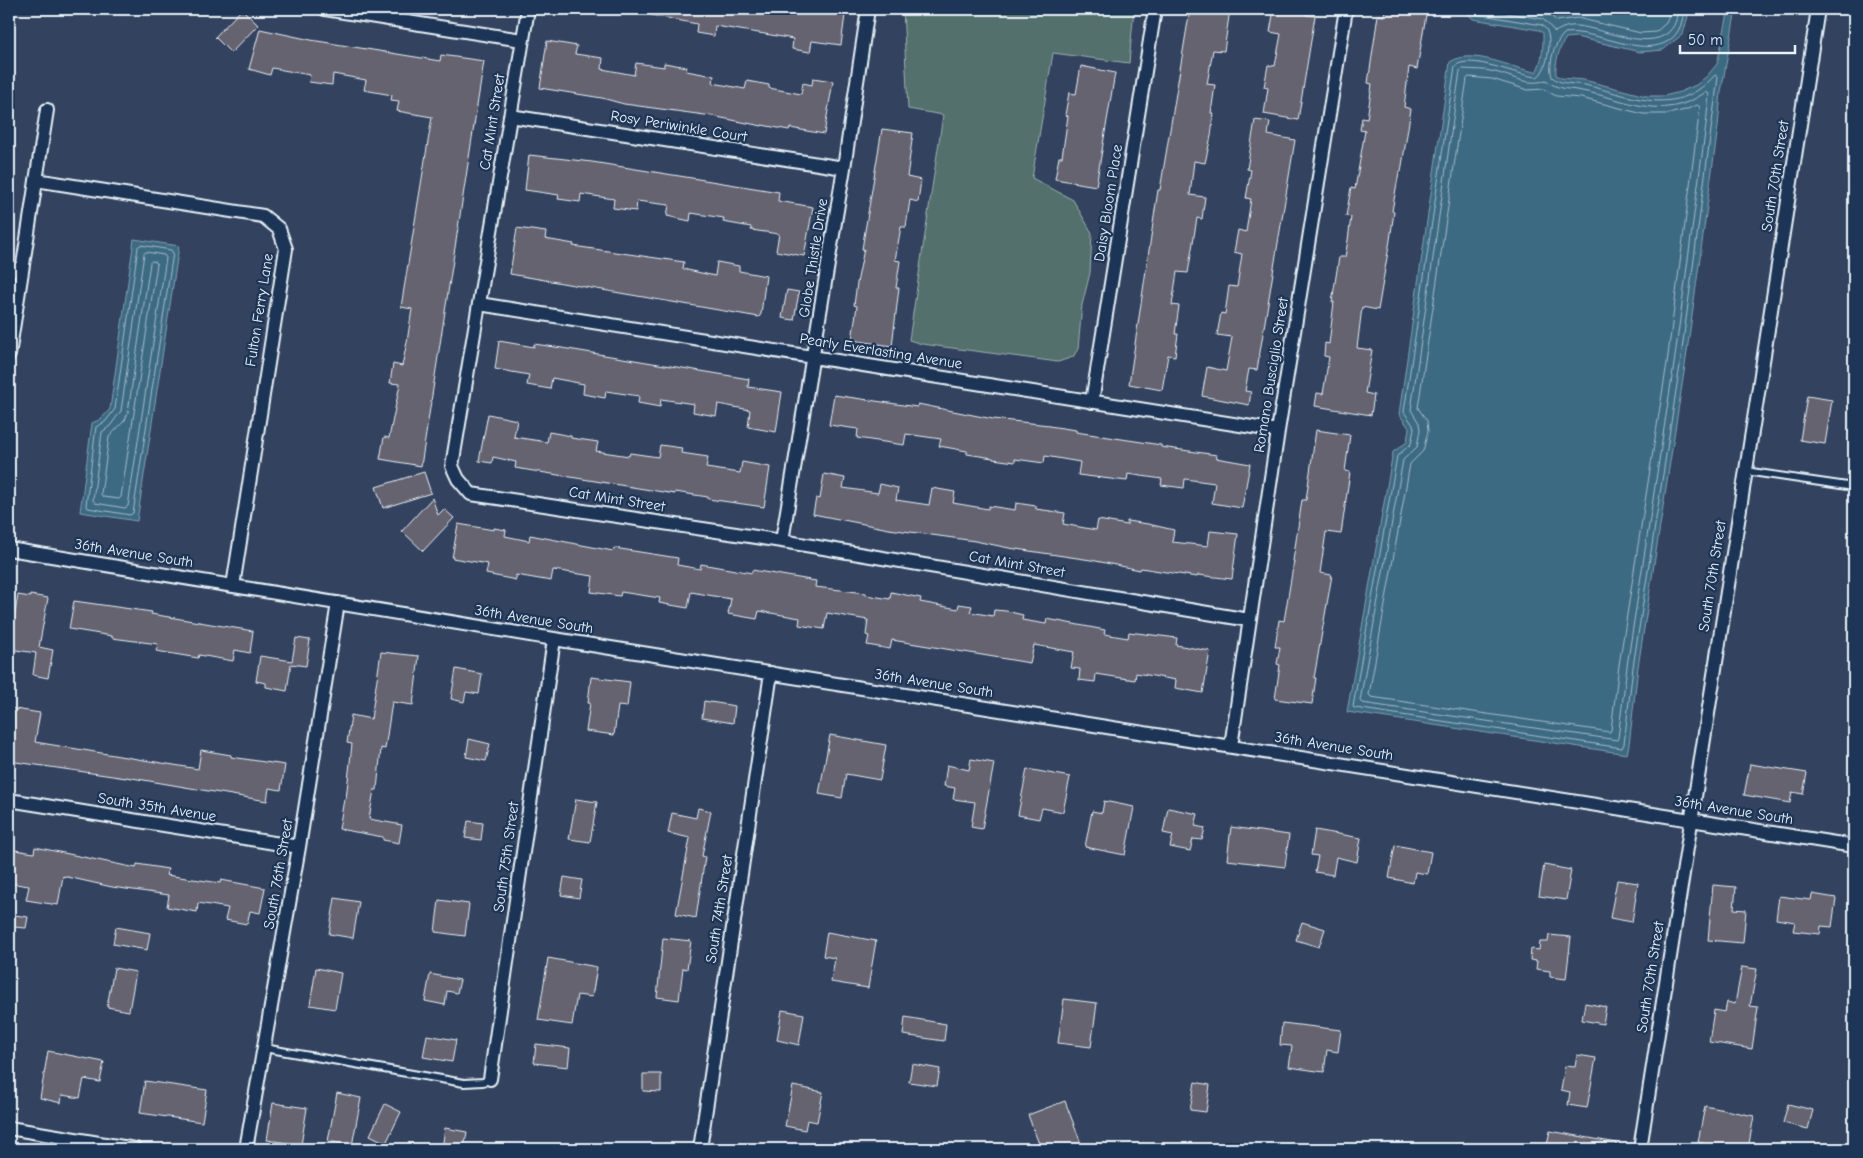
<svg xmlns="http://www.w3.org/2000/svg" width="1863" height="1158" viewBox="0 0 1863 1158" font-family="'Comic Neue',sans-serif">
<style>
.green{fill:#526f6d;stroke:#9db0b2}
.water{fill:#3e6a83;stroke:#82a0b2}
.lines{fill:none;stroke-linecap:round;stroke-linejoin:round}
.shore{stroke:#a4bbc9;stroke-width:1}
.building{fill:#666371;stroke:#e8f1f8}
.lane-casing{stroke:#e8f1f8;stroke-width:10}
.street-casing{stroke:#e8f1f8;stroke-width:16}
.lane{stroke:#1d3557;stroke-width:6}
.street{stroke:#1d3557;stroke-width:12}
.labels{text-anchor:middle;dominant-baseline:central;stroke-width:4.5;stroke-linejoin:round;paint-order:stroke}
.street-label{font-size:15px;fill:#e8f1f8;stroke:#1d3557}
</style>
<rect width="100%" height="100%" fill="#33435f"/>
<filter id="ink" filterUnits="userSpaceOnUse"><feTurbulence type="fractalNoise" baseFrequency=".02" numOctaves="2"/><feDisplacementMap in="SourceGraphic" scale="10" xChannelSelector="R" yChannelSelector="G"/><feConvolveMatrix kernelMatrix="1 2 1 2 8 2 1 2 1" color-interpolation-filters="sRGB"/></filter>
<g filter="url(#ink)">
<path class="green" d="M903,9H1134L1129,63L1053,53L1032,178L1073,200L1092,233L1090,273L1082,305L1078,349L1073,357L1058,362L922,344L909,340L943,115L908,109Z"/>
<path class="water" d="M1463,9H1690L1683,34L1663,50L1640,52L1576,37L1566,38C1559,48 1555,62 1556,75L1561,78L1584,80L1646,96H1664L1680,92L1696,85L1707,76L1717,64L1729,9H1736L1721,92L1718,127L1685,366L1638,667L1629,745L1627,754L1347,712L1393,452L1407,442L1409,428L1399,414L1450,62C1473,47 1512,69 1536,72C1543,60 1543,47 1543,33L1539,30L1473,19Z
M134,239L179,246L137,521L80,512L92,423L101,419L110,409Z"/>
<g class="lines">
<path class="shore" d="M1470,9L1476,14L1542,25C1543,27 1547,29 1547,31C1552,42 1547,72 1537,77C1518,76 1470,53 1455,66L1404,412L1413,425L1414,429L1411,444L1397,456L1353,707L1355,708L1622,748L1624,744L1633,667L1680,365L1718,77L1715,75C1676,119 1632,96 1585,85C1574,83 1561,85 1552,77C1548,64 1554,43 1565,33C1598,28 1655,67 1678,31C1682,25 1683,15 1685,9
M1482,9L1543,19L1555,32C1562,28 1569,25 1577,26C1603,28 1655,55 1673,27C1676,23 1677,14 1679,9
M1528,9L1547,13L1557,21L1577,18L1641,33L1656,32L1666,23L1671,9
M1463,69C1474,70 1485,69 1495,72C1512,76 1529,87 1546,80C1557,90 1568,88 1582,91C1627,99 1662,123 1706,92L1709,94L1706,125L1674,364L1627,666L1618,738L1617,740L1362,703L1360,701L1403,460L1417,447L1420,430L1419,423L1411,410L1460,71Z
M1469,77L1492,79L1528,90L1544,89L1556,96L1581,98L1643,114H1668L1685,110L1697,105L1700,107L1667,363L1619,665L1611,730L1610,732L1371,697L1369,695L1410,464L1423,451L1428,431L1427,421L1418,408L1467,79Z
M141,245L171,250L173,253L133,513L130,515L88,508L86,505L96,427L105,422L115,409L138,247Z
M146,252L164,255L166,258L128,506L125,508L95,503L93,500L102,432L110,426L121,411L144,254Z
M152,261L156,262L157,264L121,497L119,499L103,497L101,494L109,437L125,420L128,412L150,263Z"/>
</g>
<path class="building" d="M242,9L258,25L231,53L215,37Z
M652,9H818L817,11L845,15L841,45L812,41L810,52L792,49L793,39L771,35L715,26L714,36L696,33L697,24L651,15Z
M1190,9H1230L1224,51L1213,50L1207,84L1215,85L1211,113H1214L1211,136L1205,163L1194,161L1190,195L1205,197L1202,219L1197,218L1188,273L1177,272L1172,305L1179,306L1175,334H1178L1175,356L1168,355L1162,390L1129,384L1158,190H1160Z
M1274,9H1307L1306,15L1315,16L1298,120L1264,114L1268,88L1264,87L1268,65L1275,66L1281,34L1270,32Z
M1385,9H1427L1417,69L1409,67L1404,107L1411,109L1401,172H1399L1392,211L1394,212L1390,240L1378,310L1362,307L1357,348L1372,350L1365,393L1374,395L1371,415L1315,406L1317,393L1323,394L1329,357L1324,356L1325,343L1329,344L1334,302H1332L1339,257H1345L1348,240L1351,217L1346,216L1351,188L1355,189L1361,154L1365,131L1360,130L1362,118L1367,119L1372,84L1368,83L1378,15L1384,16Z
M260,29L311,40L440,61L441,55L484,61L421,466L380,459L384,437L389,438L400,384L390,383L393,364L402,366L407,342L412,309L401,307L432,117L397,111L399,101L391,100L392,95L364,90L366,80L333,74L332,85L309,82L310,75L272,68L270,75L249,69Z
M547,41L577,46L575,54L603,58L602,69L634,75L636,63L664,67V63L687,67L686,71L714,76L713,83L745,89L747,81L769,85V88L801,94L803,83L812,85L813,78L833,81L824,134L790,128L789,130L762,125V126L712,116L624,104L602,98L540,88Z
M1081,66L1115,73L1096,186L1055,179L1059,157H1062L1068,116L1065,115L1069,93L1076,94Z
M1255,120L1270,122L1268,135L1295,140L1257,370L1249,369L1245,391L1251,392L1249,405L1202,396L1207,367L1226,371L1232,337L1217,335L1221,313L1225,314L1229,286L1237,287L1242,254L1234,252L1238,230L1246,232L1251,199L1246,198L1251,170L1247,169Z
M882,129L913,133L907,177L921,180L918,202L910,200L906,227H901L895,260L900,261L896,288H899L892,346L852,340L857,306L854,305L857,283L864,249H862Z
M529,155L592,162L779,192L778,201L813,207L804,256L776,251L779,234L751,230V227L723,222L724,218L691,213L690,221L667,216L669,205L637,201L636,211L613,208L614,199L581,194L580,202L558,199L559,195L525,190Z
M517,228L546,232L545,239L574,244L573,246L684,262L683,269L715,276L717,262L739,266V271L766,276L761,314L759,317L510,274Z
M787,290L799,292L794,320L782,318Z
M499,341L534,347V344L562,348L749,379L748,387L782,392L776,432L748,427L750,410L718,404L716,416L693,412L694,404L661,399L660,407L638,403L639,396L606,391L605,398L583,394L584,384L552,378L550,389L527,385L529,375L495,369Z
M834,395L917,407L918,404L993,419L1049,425V426L1076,430V432L1161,445V447L1217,455L1216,458L1250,464L1242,508L1212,503L1215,483L1185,479L1184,488L1161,485L1162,479L1128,474L1127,481L1078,475L1080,462L1045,456L1044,463L1015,459V462L993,459V458L967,454V451L939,446L941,439L906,434L904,445L857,438L858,429L829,425Z
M1807,396L1832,400L1825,444L1800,440Z
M488,414L517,420L514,437L547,442L549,432L571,436V438L598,442L596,451L629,456L630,453L658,457L660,445L682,448L681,453L708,457L706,468L740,473L742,462L770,467L764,507L708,499V497L675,492V494L515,468L516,462L493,457L492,463L479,461Z
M1316,430L1350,435L1345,471L1350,472L1341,534L1326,532L1320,573L1332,575L1314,678H1316L1312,704L1275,699L1280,665L1277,664L1280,647H1275L1279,620L1284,621L1294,561H1293L1302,500H1306Z
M424,472L431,493L383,508L376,487Z
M824,474L845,478L843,488L878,493L880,484L898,488L896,500L929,505L932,488L955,492L953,503L988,509L989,506L1015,510L1016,503L1036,506V509L1065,513L1063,524L1096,530L1098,520L1127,525V521L1148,524L1174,530L1172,542L1208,546L1210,531L1238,534L1232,579L1198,575L1197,577L1141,568L1140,570L1091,560L1009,548L975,541L889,529L813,514L816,498L820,499Z
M432,498L438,515L444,509L454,518L423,551L402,531Z
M458,524L494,530V528L506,530L505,536L529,541L530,535L613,551L614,548L678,558L677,565L700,569L701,564L752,573V570L816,581L815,587L866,593V595L890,599L891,592L921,598L920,602L958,609L959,604L972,606L970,612L993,616L994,610L1006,611L1023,615L1022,620L1046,624L1047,619L1105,630L1104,634L1128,638L1129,632L1177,638L1176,645L1210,651L1203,693L1175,688L1176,680L1136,673L1135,680L1096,674L1095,682L1079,680L1080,669L1071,668L1074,652L1034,645L1030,663L892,640L890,649L867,645L869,636L866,635L868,620L827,613L824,629L799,625L800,618L759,611L757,619L728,614L731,599L691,592L688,608L659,603L660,598L621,592L620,596L591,592L593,576L553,570L551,581L516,575V580L486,574L488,564L452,558Z
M18,595L30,597V595L48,598L39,647L53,650L48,678L33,675L36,653L9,649Z
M74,601L152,612L151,614L253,631L250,653L235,650L233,661L199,655L198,658L156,651L158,644L112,638V636L69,629Z
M296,638L310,640L306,666L291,664L287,691L266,687V683L256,681L260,656L292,661Z
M381,652L419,656L413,705L392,702L385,749L381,748L377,790H374L369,819L402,825L399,843L383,840V837L339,829L344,799H346L352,744L347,743L351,715L371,719Z
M456,669L482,674L479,694L466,692L464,702L451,699Z
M591,677L630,682L627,707L618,706L614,735L586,731L590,703H588Z
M704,701L735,706L733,723L702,718Z
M9,708L40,713L35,742L198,769L201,750L231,755V757L285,765L281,790L269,788L267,801L126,777V778L9,761Z
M830,735L886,745L880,780L846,774L842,798L819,794Z
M469,739L490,744L486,761L466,757Z
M971,759L994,763L982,829L971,827L975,802L953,799L955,788L944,786L947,765L969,770Z
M1750,764L1807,773L1803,794L1792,792L1790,803L1744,795Z
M1027,769L1070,777L1063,812L1042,808L1039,819L1018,815Z
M576,799L597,802L590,842L569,839Z
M1104,801L1134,807L1125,855L1085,847L1092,811L1102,813Z
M698,808L711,811L702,856L705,857L696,918L676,914L690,838L668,833L672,813L696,818Z
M1168,808L1198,814L1195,826L1205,828L1202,840L1193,839L1190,851L1170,847L1173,835L1163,833Z
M468,821L483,823L481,840L465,838Z
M1231,827L1289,835L1285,867L1227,860Z
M1315,830L1361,838L1357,862L1336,857L1333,875L1315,872L1318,856L1311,855Z
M1395,845L1431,852L1427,874L1415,872L1413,883L1389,878Z
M35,847L136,868L137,864L168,869L166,875L220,883L221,880L265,888L260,913L250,911L247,924L225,920L228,908L198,903L197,912L167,907L169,895L112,887L63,876L58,905L26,900L29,886L9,883V849L34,853Z
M1544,865L1571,870L1566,900L1539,896Z
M564,877L582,880L579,898L561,895Z
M1617,880L1638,883L1632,922L1610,918Z
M1713,885L1736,887L1734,909L1746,910L1743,943L1708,940Z
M1812,894L1836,898L1832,927L1821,926L1820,934L1793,931L1795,922L1776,919L1779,896L1811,900Z
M335,898L359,902L353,938L329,934Z
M439,900L469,904L465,936L435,932Z
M15,915L28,917L26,928L14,927Z
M1302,922L1325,929L1319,947L1296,940Z
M116,927L150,933L147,950L113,944Z
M827,932L876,941L868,988L831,982L835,958L823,956Z
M1549,935L1571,937L1566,979L1550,977V971L1536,969L1537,961L1530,960L1531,949L1539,950L1540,942H1548Z
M663,938L691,941L687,969L683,968L679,1000L657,997Z
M548,958L597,967L592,997L577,995L572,1025L538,1020Z
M1742,967L1757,969L1750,1006L1758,1007L1752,1049L1709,1042L1714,1010L1725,1012L1727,1002L1735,1004Z
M114,968L136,972L129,1011L107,1007Z
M316,968L341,973L335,1009L310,1005Z
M430,974L460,980L457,993L447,991L445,1005L425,1001Z
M1064,999L1097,1003L1091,1047L1058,1043Z
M1585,1003L1606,1007L1603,1024L1582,1020Z
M782,1010L804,1014L799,1045L777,1040Z
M905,1017L946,1024L944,1041L903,1035Z
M1282,1023L1341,1030L1338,1052L1327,1050L1324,1072L1289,1067L1292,1046L1280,1045Z
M427,1035L456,1040L452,1062L423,1057Z
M536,1044L570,1048L568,1067L534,1063Z
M48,1051L104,1062L100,1082L84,1079L80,1098L62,1095L61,1103L40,1098Z
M1577,1055L1596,1058L1587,1108L1568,1105L1570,1092L1561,1090L1565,1066L1575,1067Z
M912,1064L940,1069L937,1086L909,1082Z
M643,1074H661V1092L643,1091Z
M145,1081L207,1090L202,1122L140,1113Z
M1195,1082L1210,1085L1206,1112L1190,1110Z
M793,1086L823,1092L817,1122L807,1120L805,1130L785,1126Z
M337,1093L361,1098L352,1146L328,1141Z
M1065,1101L1082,1146L1075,1149H1041L1028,1115Z
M273,1103L307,1108L301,1145L267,1140Z
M385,1104L401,1112L386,1143L370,1135Z
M1788,1104L1813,1110L1808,1129L1783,1123Z
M1705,1106L1754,1116L1748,1149H1709L1710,1145L1698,1142Z
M445,1128L467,1132L464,1149H442Z
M1550,1131L1617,1143L1616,1149H1546Z"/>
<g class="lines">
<g class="lane-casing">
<path id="lane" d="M1745,471L1854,487
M264,1048L464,1083L483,1082L490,1079"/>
</g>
<g class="street-casing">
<path id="street" d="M325,9L522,40
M528,9L452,466L458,479L471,494L782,541L1249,620
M510,116L844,168
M36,180L263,216L279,229L286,249L233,586
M9,268L22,270
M479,304L1278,431
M9,355L47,110
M1092,402L1155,9
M782,541L844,168L868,9
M9,549L554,639L1854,846
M1231,746L1278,431L1346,9
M9,800L299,847
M490,1079L554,639
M9,1128L135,1149
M246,1149L299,847L338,603
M700,1149L771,673
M1640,1149L1818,9"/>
</g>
<use href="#lane" class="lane"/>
<use href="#street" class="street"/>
</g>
</g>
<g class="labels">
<g class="street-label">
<text transform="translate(492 122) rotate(-81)">Cat Mint Street</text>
<text transform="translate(679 126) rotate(9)">Rosy Periwinkle Court</text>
<text transform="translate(1775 176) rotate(-81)">South 70th Street</text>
<text transform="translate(1108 203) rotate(-81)">Daisy Bloom Place</text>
<text transform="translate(813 258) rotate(-81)">Globe Thistle Drive</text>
<text transform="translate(259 310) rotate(-81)">Fulton Ferry Lane</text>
<text transform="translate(881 351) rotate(9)">Pearly Everlasting Avenue</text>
<text transform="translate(1271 375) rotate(-81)">Romano Busciglio Street</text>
<text transform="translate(617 499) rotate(9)">Cat Mint Street</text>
<text transform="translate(134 553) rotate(9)">36th Avenue South</text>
<text transform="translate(1017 564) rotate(10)">Cat Mint Street</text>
<text transform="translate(1712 576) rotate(-81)">South 70th Street</text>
<text transform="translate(534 619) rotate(9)">36th Avenue South</text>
<text transform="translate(934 683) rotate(9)">36th Avenue South</text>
<text transform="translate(1334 746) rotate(9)">36th Avenue South</text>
<text transform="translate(157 807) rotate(9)">South 35th Avenue</text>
<text transform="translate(1734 810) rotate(9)">36th Avenue South</text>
<text transform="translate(506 857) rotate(-82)">South 75th Street</text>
<text transform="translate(278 874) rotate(-80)">South 76th Street</text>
<text transform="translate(719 909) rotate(-81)">South 74th Street</text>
<text transform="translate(1650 977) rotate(-81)">South 70th Street</text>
</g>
</g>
<rect width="1863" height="1158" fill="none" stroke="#1d3557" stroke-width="30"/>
<rect x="15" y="15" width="1833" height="1128" fill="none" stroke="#e8f1f8" stroke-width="2" filter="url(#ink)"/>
<path d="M1680 45v8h115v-8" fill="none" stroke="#e8f1f8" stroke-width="2.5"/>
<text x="1688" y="45" font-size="15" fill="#e8f1f8" stroke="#1d3557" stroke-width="4" paint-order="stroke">50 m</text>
</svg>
